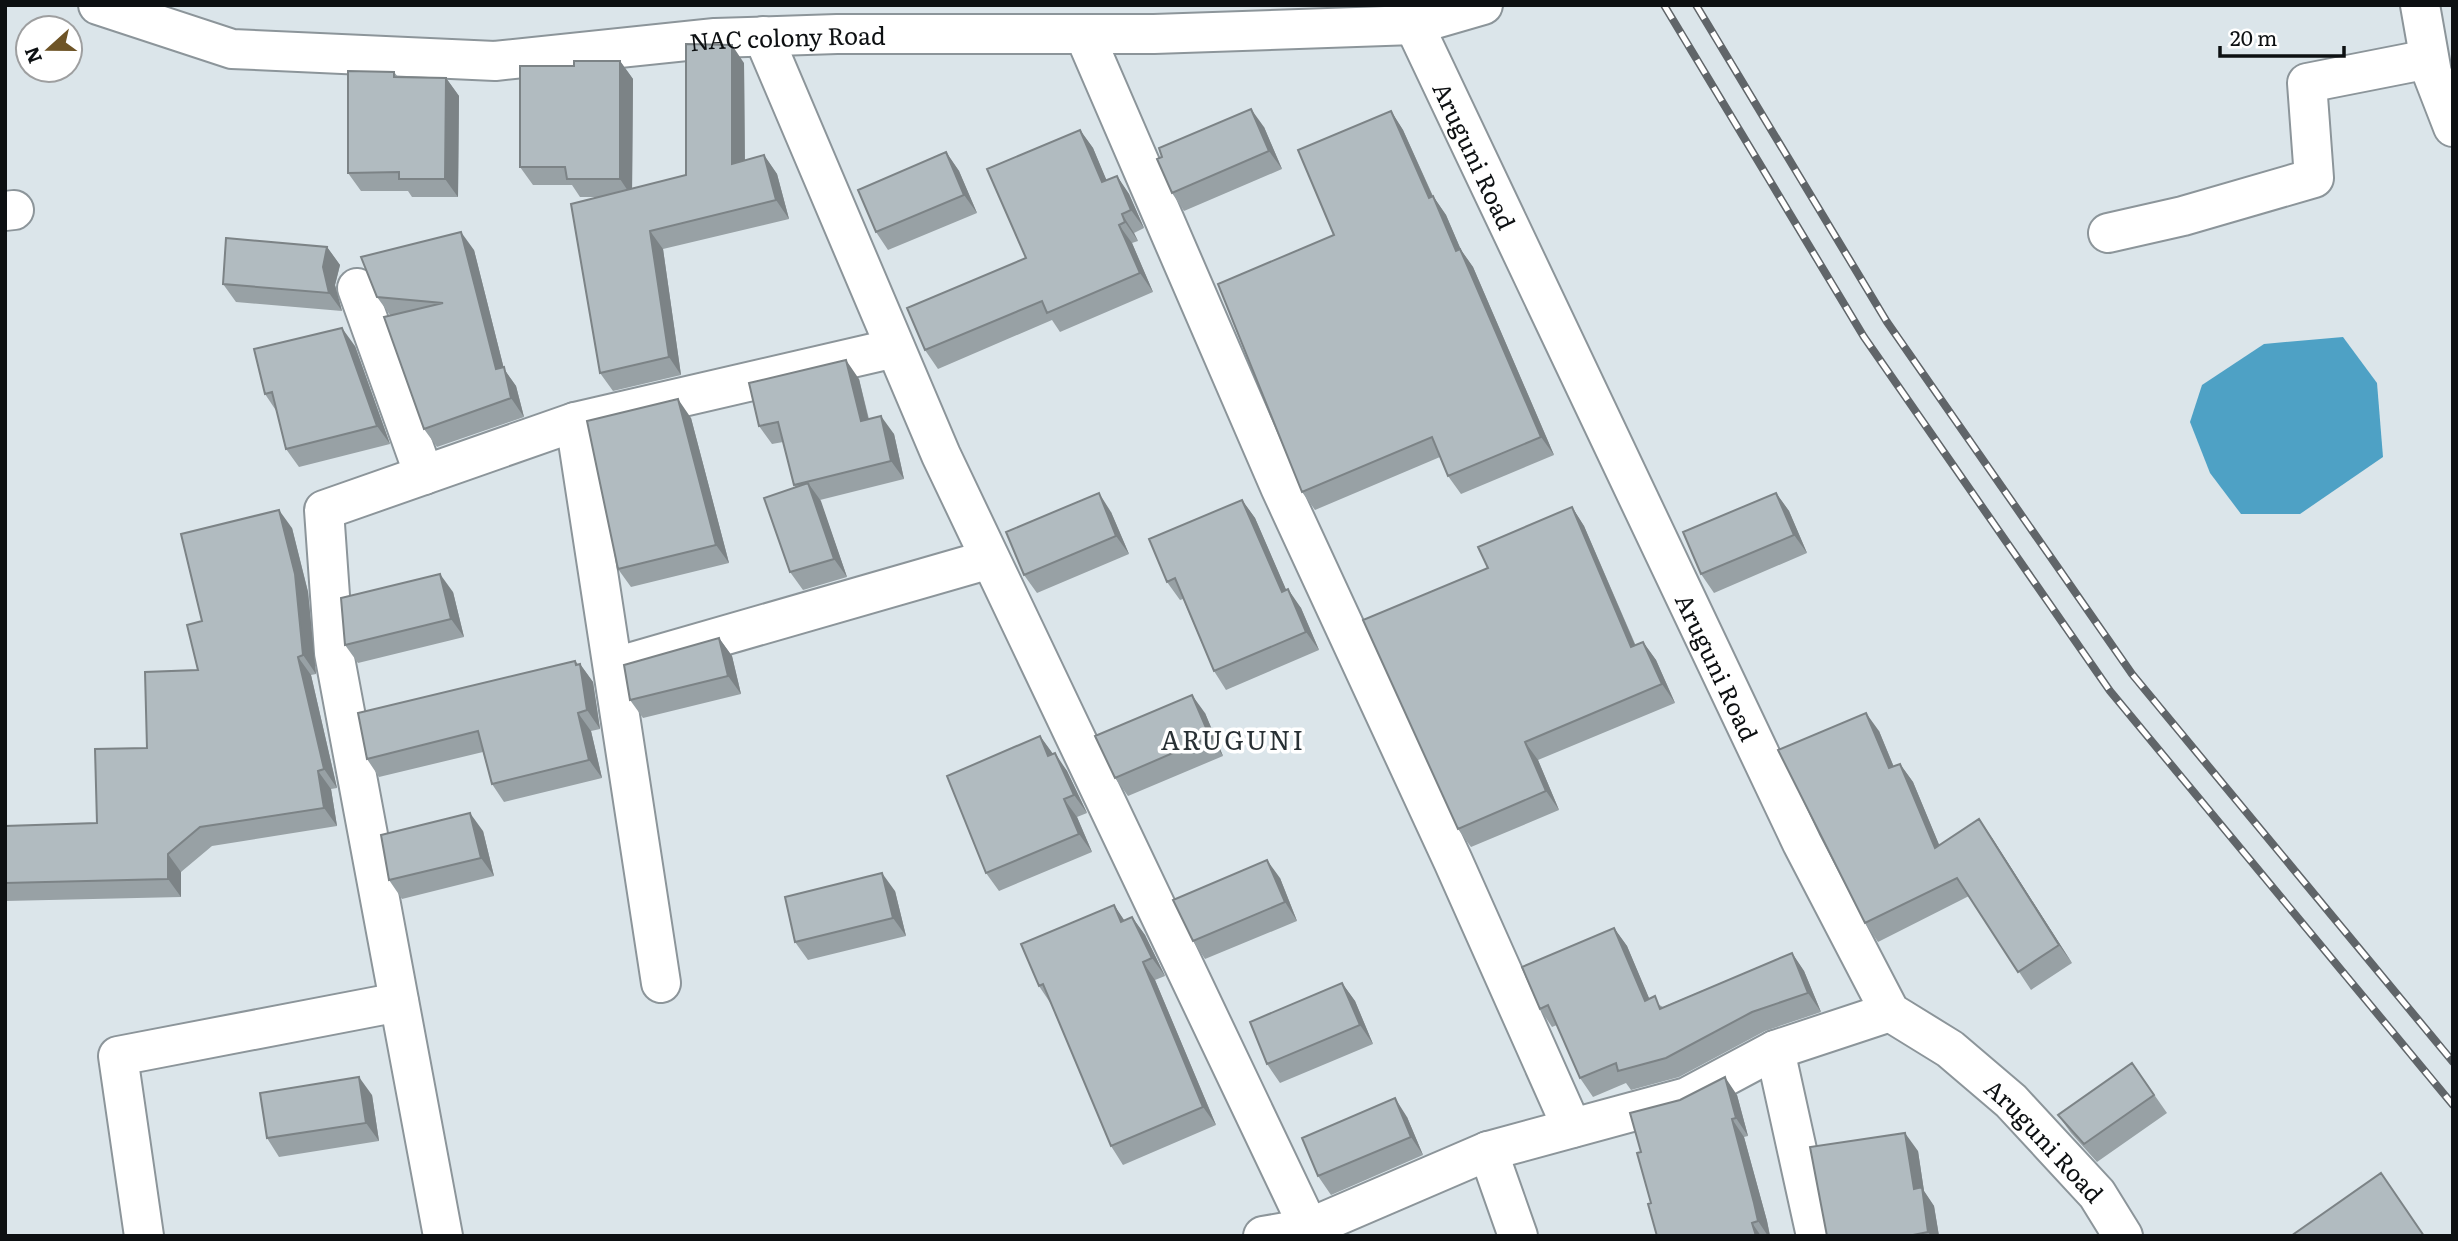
<svg xmlns="http://www.w3.org/2000/svg" width="2458" height="1241" viewBox="0 0 2458 1241" font-family="Literata,serif">
<style>
.water{fill:#4ea1c5}
.lines{fill:none;stroke-linecap:round;stroke-linejoin:round}
.minor-casing{stroke:#8c959a;stroke-width:42}
.minor{stroke:#fff;stroke-width:38}
.rail-casing{stroke:#606569;stroke-width:8}
.rail{stroke:#fff;stroke-width:5;stroke-dasharray:16;stroke-linecap:butt}
.wall{fill:#98a1a5}
.shaded-wall{fill:#7c8386}
.building{fill:#b1bbc0;stroke:#7c8386;stroke-width:2}
.labels{text-anchor:middle;dominant-baseline:central;stroke-width:7;stroke-linejoin:round;paint-order:stroke}
.street-label{font-size:24px;fill:#0d1012;stroke:#fff}
.neighbourhood-label{font-size:26px;letter-spacing:2px;fill:#283034;stroke:#fff}
</style>
<rect width="100%" height="100%" fill="#dbe5ea"/>
<path class="water" d="M2343,337L2377,383L2383,457L2300,514H2241L2210,473L2190,422L2202,385L2264,344Z"/>
<g class="lines">
<g class="minor-casing">
<g id="minor">
<path id="s1" d="M98,5L232,49L495,61L715,38L837,34H1154L1414,25L1483,5"/>
<path d="M2420,5L2432,73L2453,127"/>
<path id="s2" d="M1414,25L1802,843L1890,1012L1950,1049L2011,1101L2097,1194L2123,1236"/>
<path d="M1084,34L1280,487L1453,861L1572,1128"/>
<path d="M763,36L941,455L1309,1228"/>
<path d="M5,211L14,210"/>
<path d="M2108,233L2183,216L2314,178L2307,83L2429,59"/>
<path d="M357,288L424,475"/>
<path d="M575,422L661,983"/>
<path d="M615,667L990,559"/>
<path d="M1775,1050L1816,1236"/>
<path d="M1488,1151L1518,1236"/>
<path d="M144,1236L118,1056L399,1002"/>
<path d="M443,1236L334,653L324,510L575,422L895,348"/>
<path d="M1263,1236L1309,1228L1488,1151L1687,1097L1775,1050L1890,1012"/>
</g>
</g>
<use href="#minor" class="minor"/>
<g class="rail-casing">
<path id="rail" d="M1664,5L1864,337L2110,691L2453,1105
M1696,5L1887,322L2132,674L2453,1062"/>
</g>
<use href="#rail" class="rail"/>
</g>
<path class="wall" d="M620,61L633,79L632,189L686,175L744,63L745,160L764,155L777,174L789,219L663,249L681,375L613,391L600,373L601,197H580L572,185H533L520,167L574,66Z
M394,72L398,77L446,78L459,96L458,197H412L408,191H361L348,173Z
M1391,111L1403,130L1433,196L1446,215L1461,250L1473,267L1554,455L1461,494L1448,476L1440,457L1315,510L1302,492L1334,235Z
M1264,127L1282,169L1184,211L1172,193Z
M1080,130L1093,148L1106,180L1117,176L1129,194L1144,228L1134,233L1138,241L1132,243L1153,292L1060,332L1052,320L938,369L925,350L1026,258Z
M946,152L959,171L977,213L888,250L876,232Z
M327,247L340,265L335,285L342,311L236,302L223,284Z
M474,250L504,369L516,386L524,417L437,447L424,429L392,315H390L377,297Z
M355,346L390,444L299,467L286,449L277,412L265,394Z
M859,379L869,419L894,434L904,479L820,500L847,577L803,590L790,572L795,487L783,442L772,444L759,426Z
M691,418L729,563L631,587L618,569Z
M1776,493L1789,511L1807,553L1714,593L1701,574Z
M1242,500L1255,518L1286,590L1301,608L1319,650L1226,690L1214,671L1183,599L1180,600L1167,582Z
M1572,507L1584,526L1636,646L1643,642L1656,660L1675,703L1538,760L1559,810L1471,847L1458,829L1488,568Z
M1111,512L1129,554L1037,593L1024,575Z
M292,528L308,592L316,674L311,675L337,788L331,789L337,826L212,846L181,872V897L5,901V826L97,823L198,670L202,621Z
M453,592L464,637L358,663L345,645Z
M719,638L732,656L741,694L643,718L630,700Z
M575,661L578,665L580,664L593,682L600,729L591,731L602,778L504,802L492,784L483,752L379,777L367,759Z
M1205,713L1223,756L1128,796L1115,778Z
M1879,731L1894,767L1900,764L1913,782L1939,845L1992,838L2072,963L2031,990L1969,896L1878,942L1865,923Z
M1040,736L1053,754L1067,771L1087,813L1077,817L1092,852L999,891L986,873Z
M483,831L494,876L402,899L389,880Z
M1280,878L1297,921L1205,959L1193,941Z
M895,891L906,936L808,960L795,942Z
M1114,905L1124,920L1132,917L1145,935L1165,976L1155,980L1216,1125L1123,1165L1111,1146L1051,1004L1039,986Z
M1614,928L1627,946L1649,999L1663,1007L1792,953L1804,971L1821,1012L1765,1031L1679,1077L1631,1090L1626,1083L1593,1097L1580,1078L1557,1025L1552,1027L1540,1009Z
M1342,983L1355,1001L1373,1044L1280,1083L1267,1064Z
M2132,1063L2167,1113L2097,1162L2071,1133L2058,1115Z
M372,1095L379,1141L279,1157L267,1138Z
M1737,1095L1748,1136L1744,1137L1767,1221L1770,1236H1657L1641,1152Z
M1407,1117L1423,1155L1331,1195L1318,1176Z
M1918,1151L1924,1191L1934,1206L1939,1236H1827Z"/>
<path class="shaded-wall" d="M732,45L744,63L745,182L732,164Z
M620,61L633,79L632,197L620,179Z
M446,78L459,96L458,197L445,179Z
M1251,109L1264,127L1282,169L1269,151Z
M1391,111L1403,130L1441,215L1433,196L1446,215L1461,250L1473,267L1554,455L1541,437L1456,251L1429,198Z
M1080,130L1093,148L1115,200L1102,182Z
M946,152L959,171L977,213L964,195Z
M764,155L777,174L789,219L776,200Z
M1117,176L1129,194L1144,228L1131,210Z
M1122,214L1134,233L1138,241L1125,222Z
M1119,225L1132,243L1153,292L1140,273Z
M650,231L663,249L681,375L669,357Z
M461,232L474,250L504,369L516,386L524,417L511,398L496,369Z
M327,247L340,265L335,285L342,311L329,293L323,267Z
M342,328L355,346L390,444L377,426Z
M846,360L859,379L873,439L861,421Z
M678,399L691,418L729,563L716,545Z
M881,416L894,434L904,479L891,461Z
M808,483L821,501L847,577L834,559Z
M1099,493L1111,512L1129,554L1116,536Z
M1776,493L1789,511L1807,553L1794,535Z
M1242,500L1255,518L1295,610L1282,592Z
M1572,507L1584,526L1644,666L1631,647Z
M279,510L292,528L308,592L316,674L303,655Z
M440,574L453,592L464,637L451,619Z
M1288,589L1301,608L1319,650L1306,632Z
M719,638L732,656L741,694L728,676Z
M1643,642L1656,660L1675,703L1662,684Z
M298,657L311,675L337,788L324,769Z
M575,661L581,668L580,664L593,682L600,729L587,710Z
M1192,695L1205,713L1223,756L1210,737Z
M578,713L591,731L602,778L589,760Z
M1866,713L1879,731L1902,787L1889,768Z
M1040,736L1053,754L1048,756Z
M1525,742L1538,760L1559,810L1546,791Z
M1055,753L1067,771L1087,813L1074,795Z
M1900,764L1913,782L1948,866L1935,848Z
M318,771L331,789L337,826L324,808Z
M1064,799L1077,817L1092,852L1079,834Z
M470,813L483,831L494,876L481,858Z
M1979,819L1992,838L2072,963L2059,945Z
M168,854L181,872V897L168,879Z
M1267,860L1280,878L1297,921L1285,902Z
M882,873L895,891L906,936L893,918Z
M1114,905L1126,923L1121,922Z
M1132,917L1145,935L1165,976L1152,958Z
M1614,928L1627,946L1658,1019L1645,1001Z
M1792,953L1804,971L1821,1012L1808,993Z
M1143,962L1155,980L1216,1125L1203,1107Z
M1342,983L1355,1001L1373,1044L1360,1025Z
M359,1077L372,1095L379,1141L366,1123Z
M1725,1077L1737,1095L1748,1136L1736,1118Z
M1395,1098L1407,1117L1423,1155L1411,1137Z
M1732,1119L1744,1137L1767,1221L1770,1236H1768L1758,1221Z
M1905,1133L1918,1151L1924,1191L1934,1206L1939,1236H1931L1928,1232L1914,1189Z
M1752,1223L1761,1236H1756Z"/>
<path class="building" d="M686,44L732,45V164L764,155L776,200L650,231L669,357L600,373L571,204L686,175Z
M574,61H620V179H567L565,167H520V66H574Z
M348,71L394,72V77L446,78L445,179H399V172L348,173Z
M1251,109L1269,151L1172,193L1157,159L1162,157L1159,148Z
M1391,111L1429,198L1433,196L1456,251L1460,249L1541,437L1448,476L1432,437L1302,492L1218,284L1334,235L1298,150Z
M1080,130L1102,182L1117,176L1131,210L1122,214L1125,222L1119,225L1140,273L1047,313L1042,301L925,350L907,308L1026,258L987,169Z
M946,152L964,195L876,232L858,190Z
M461,232L496,369L504,367L511,398L424,429L384,317L443,303L377,297L361,257Z
M226,238L327,247L323,267L329,293L223,284Z
M342,328L377,426L286,449L272,392L265,394L254,349Z
M846,360L861,421L881,416L891,461L794,485L778,422L759,426L749,383Z
M678,399L716,545L618,569L587,421Z
M808,483L834,559L790,572L764,498Z
M1099,493L1116,536L1024,575L1006,532Z
M1776,493L1794,535L1701,574L1683,532Z
M1242,500L1282,592L1288,589L1306,632L1214,671L1175,578L1167,582L1149,539Z
M1572,507L1631,647L1643,642L1662,684L1525,742L1546,791L1458,829L1363,620L1488,568L1478,547Z
M279,510L295,574L303,655L298,657L324,769L318,771L324,808L200,827L168,854V879L5,883V826L97,823L95,749L147,748L145,672L198,670L187,625L202,621L181,534Z
M440,574L451,619L345,645L341,598Z
M719,638L728,676L630,700L624,665Z
M575,661L576,665L580,664L587,710L578,713L589,760L492,784L478,731L367,759L358,713Z
M1192,695L1210,737L1115,778L1095,736Z
M1866,713L1889,768L1900,764L1935,848L1979,819L2059,945L2018,972L1957,878L1865,923L1778,750Z
M1040,736L1048,756L1055,753L1074,795L1064,799L1079,834L986,873L947,776Z
M470,813L481,858L389,880L381,835Z
M1267,860L1285,902L1193,941L1173,900Z
M882,873L893,918L795,942L785,897Z
M1114,905L1121,922L1132,917L1152,958L1143,962L1203,1107L1111,1146L1043,984L1039,986L1021,944Z
M1614,928L1645,1001L1655,996L1660,1009L1792,953L1808,993L1752,1012L1666,1058L1618,1071L1616,1063L1580,1078L1548,1005L1540,1009L1522,967Z
M1342,983L1360,1025L1267,1064L1250,1022Z
M2132,1063L2154,1095L2084,1144L2058,1115Z
M359,1077L366,1123L267,1138L260,1093Z
M1725,1077L1736,1118L1732,1119L1754,1203L1758,1221L1752,1223L1756,1236H1657L1648,1204L1651,1203L1637,1153L1641,1152L1630,1113L1680,1100Z
M1395,1098L1411,1137L1318,1176L1302,1138Z
M1905,1133L1914,1189L1922,1187L1928,1232L1908,1236H1827L1810,1147Z
M2381,1173L2424,1236H2291Z"/>
<g class="labels">
<g class="street-label">
<text stroke="none"><textPath href="#s1" startOffset="698">NAC colony Road</textPath></text>
<text stroke="none"><textPath href="#s2" startOffset="144">Aruguni Road</textPath></text>
<text stroke="none"><textPath href="#s2" startOffset="710">Aruguni Road</textPath></text>
<text stroke="none"><textPath href="#s2" startOffset="1298">Aruguni Road</textPath></text>
</g>
<g class="neighbourhood-label">
<text x="1233" y="738">ARUGUNI</text>
</g>
</g>
<rect width="2458" height="1241" fill="none" stroke="#0d1012" stroke-width="14"/>
<g transform="translate(49 49) rotate(249)"><circle r="33" fill="#ffffff" stroke="#9e9fa0" stroke-width="2"/>
<path d="M0-5L12 26L0 18L-12 26Z" fill="#6e5426"/>
<text y="-10" font-size="19" font-weight="bold" text-anchor="middle" fill="#0d1012">N</text>
</g>
<path d="M2220 46v10h124v-10" fill="none" stroke="#0d1012" stroke-width="3.5"/>
<text x="2230" y="46" font-size="21" fill="#0d1012" stroke="#ffffff" stroke-width="5" paint-order="stroke">20 m</text>
</svg>
